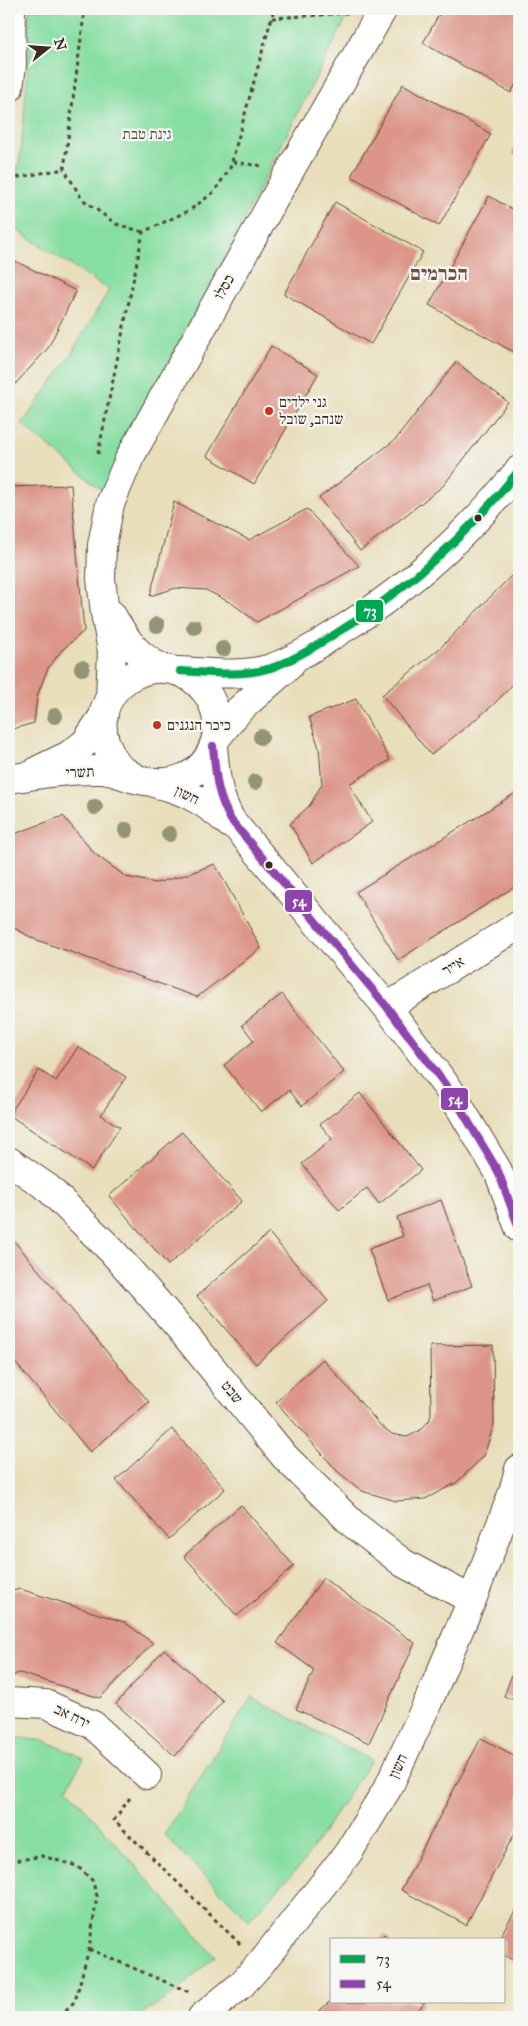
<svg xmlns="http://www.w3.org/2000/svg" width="528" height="2026" viewBox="0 0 528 2026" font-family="'IM FELL Great Primer','Frank Ruhl Libre',serif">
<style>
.green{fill:#87dea2;stroke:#618460}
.building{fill:#dc9588}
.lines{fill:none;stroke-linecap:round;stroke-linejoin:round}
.minor-casing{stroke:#554535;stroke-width:30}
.path{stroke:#554535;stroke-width:3;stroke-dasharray:4 4;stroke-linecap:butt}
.minor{stroke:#fff;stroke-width:28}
.bus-1-casing{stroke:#f6f6f2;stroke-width:11}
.bus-2-casing{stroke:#f6f6f2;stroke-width:11}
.bus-1{stroke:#00a651;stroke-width:8}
.bus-2{stroke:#8e44ad;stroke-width:8}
.tree{fill:#939476}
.poi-dot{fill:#c8321e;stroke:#f6f6f2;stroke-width:2}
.bus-dot{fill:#3b2a1e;stroke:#f6f6f2;stroke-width:2}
.labels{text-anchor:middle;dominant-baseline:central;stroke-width:4.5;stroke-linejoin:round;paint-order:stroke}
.park-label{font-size:15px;fill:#4e573f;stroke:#f6f6f2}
.street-label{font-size:15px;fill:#3b2a1e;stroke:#f6f6f2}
.poi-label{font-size:15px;fill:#3b2a1e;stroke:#f6f6f2;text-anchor:start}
.district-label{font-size:20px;font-weight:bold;fill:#734f43;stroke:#f6f6f2}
.line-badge{stroke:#f6f6f2;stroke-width:2}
.badge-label{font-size:14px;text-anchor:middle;font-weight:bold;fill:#fff}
</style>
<rect width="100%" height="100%" fill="#f6f6f2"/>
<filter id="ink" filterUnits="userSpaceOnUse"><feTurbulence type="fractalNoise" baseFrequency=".02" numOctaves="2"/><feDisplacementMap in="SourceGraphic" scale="10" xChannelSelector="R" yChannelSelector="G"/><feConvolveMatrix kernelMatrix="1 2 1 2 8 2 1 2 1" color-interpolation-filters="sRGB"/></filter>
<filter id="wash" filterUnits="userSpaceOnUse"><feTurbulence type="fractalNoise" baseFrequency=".0096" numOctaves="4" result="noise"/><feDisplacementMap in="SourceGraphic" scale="20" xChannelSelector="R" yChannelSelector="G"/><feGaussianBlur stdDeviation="1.12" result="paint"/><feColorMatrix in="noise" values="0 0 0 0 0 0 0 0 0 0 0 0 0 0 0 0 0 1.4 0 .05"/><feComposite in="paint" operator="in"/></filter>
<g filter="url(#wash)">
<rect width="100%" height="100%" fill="#e8deba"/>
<path class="green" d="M29,9H351L104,492L22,424L67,361L109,290L9,225V191L20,161L29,57Z
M251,1697L371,1760L305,1860L249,1920L164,1835Z
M13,1737L45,1741L84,1758L67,1788L215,1956L174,1994L136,2017H9V1738Z"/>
<g id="blocks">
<path class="building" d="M442,9H519V78L511,93L423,43Z
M403,84L491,134L439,226L351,176Z
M519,139V157L512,153Z
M489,196L519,213V355L429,305Z
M335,202L423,252L371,344L284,294Z
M15,261L76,291L48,348L9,391V274Z
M271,346L318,374L254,484L207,456Z
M456,362L508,402L443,486L360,551L319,498L396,439Z
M71,485L84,631L62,650L48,668L37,696L34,723L9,730V487Z
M174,502L249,540L307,509L359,566L257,622L233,604L206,590L176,588L150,596Z
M519,568V678L492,706L431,755L382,695L440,648Z
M356,699L390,760L349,784L372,822L313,863L290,824L310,805L322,784L319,748L309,717Z
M519,791V884L398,960L356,892Z
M63,816L95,854L126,877L156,883L185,875L215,864L261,948L197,997L34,939L9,925V836Z
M282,994L344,1072L302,1106L289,1090L261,1112L224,1065L254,1041L242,1025Z
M78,1047L126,1077L101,1115L120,1127L92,1170L9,1115L39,1070L56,1081Z
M360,1093L421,1170L379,1204L367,1188L339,1210L302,1164L332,1139L320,1124Z
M182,1132L242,1201L168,1265L109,1196Z
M441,1200L472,1286L433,1301L427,1285L388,1300L369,1249L403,1236L397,1217Z
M269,1233L328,1301L256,1364L197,1296Z
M9,1235L149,1402L90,1452L9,1355Z
M493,1345L494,1424L484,1456L456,1483L425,1499L396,1501L362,1491L338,1472L276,1402L323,1359L381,1426L392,1434L407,1437L419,1431L429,1421L431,1414L430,1346Z
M172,1429L225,1489L169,1539L116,1480Z
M241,1505L294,1566L237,1616L184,1556Z
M323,1578L415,1643L369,1743L296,1709L314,1670L277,1643Z
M20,1589L124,1622L153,1643L100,1698L20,1673L9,1676V1592Z
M164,1649L223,1701L175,1756L116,1704Z
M519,1656V1702L504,1696Z
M481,1738L519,1758V1825L466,1925L401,1890Z
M519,1904V1964L504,1955V1940H498Z
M384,1934L391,1940H379Z
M332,2000V2002H425L413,2017H312Z"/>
</g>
</g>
<g filter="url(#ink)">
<use href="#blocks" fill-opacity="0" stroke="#554535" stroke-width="1"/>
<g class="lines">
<g class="minor-casing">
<path id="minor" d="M9,88L12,65L11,9
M111,614C126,639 134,654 160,667
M180,671C210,673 242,677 271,668C294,660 315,647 335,634C406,590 467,536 519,470
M110,697L112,651L105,613L101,579L102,545L110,504L130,457L292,167L383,9
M217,737L240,709L290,665
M213,746C216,776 216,793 231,820L387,1007L450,1091L498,1171L519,1228
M38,770L69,755L85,743L104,715
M9,779C40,774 72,769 103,770C115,771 128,778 140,780C172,787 202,778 214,745C220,727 217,706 205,691C166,642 88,681 105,741C108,750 113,761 120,768C125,772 133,776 139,780
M157,784C186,790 208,804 230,824
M387,1007L519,925
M9,1161L48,1188L112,1251L177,1325L285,1457L353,1524L403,1563L472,1600
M9,1702L46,1704L93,1725L147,1775
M202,2017L241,1985L260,1964L348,1853L389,1786L428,1702L472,1600L513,1492L519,1469"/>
</g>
<path class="path" d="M73,9L84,15L88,9
M84,15L64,169L82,199L116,224L143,232
M272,18L349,13
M233,162L262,166
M9,179L64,169
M98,454L143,232L190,210L214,192L230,168L274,9
M130,1798L114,1820L240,1944
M9,1862L42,1856L77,1866L92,1880L97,1896L89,1949L75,2001L59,2017
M89,1949L189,1992"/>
<use href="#minor" class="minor"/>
<g class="bus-1-casing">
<path id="bus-1" d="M180,671C210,673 242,677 271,668C294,660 315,647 335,634C406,590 467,536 519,470"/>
</g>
<g class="bus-2-casing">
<path id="bus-2" d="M213,746C216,776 216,793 231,820L387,1007L450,1091L498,1171L519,1228"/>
</g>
<use href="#bus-1" class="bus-1"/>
<use href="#bus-2" class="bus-2"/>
</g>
<g class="tree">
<circle cx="157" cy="625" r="8"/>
<circle cx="194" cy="627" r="8"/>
<circle cx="223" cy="649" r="8"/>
<circle cx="82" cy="668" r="8"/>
<circle cx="55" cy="716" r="8"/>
<circle cx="261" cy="737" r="8"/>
<circle cx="255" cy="782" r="8"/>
<circle cx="95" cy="807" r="8"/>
<circle cx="126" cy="830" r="8"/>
<circle cx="169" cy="834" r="8"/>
</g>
</g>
<g class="poi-dot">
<circle cx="269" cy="411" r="5"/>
<circle cx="157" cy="725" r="5"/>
</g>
<g class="bus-dot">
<circle cx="478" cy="518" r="4.5"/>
<circle cx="269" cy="865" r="4.5"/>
</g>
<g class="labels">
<g class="park-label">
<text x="147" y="134">גינת טבת</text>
</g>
<g class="street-label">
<text transform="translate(224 287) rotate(-61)">כסלו</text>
<text transform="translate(80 772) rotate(-3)">תשרי</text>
<text transform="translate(187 795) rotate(26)">חשון</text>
<text transform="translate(453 966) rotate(-32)">אייר</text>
<text transform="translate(232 1392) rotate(51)">שבט</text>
<text transform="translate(72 1716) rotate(26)">ירח אב</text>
<text transform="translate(398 1766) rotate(-65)">חשון</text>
</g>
<g class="poi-label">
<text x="279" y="402">גני ילדים<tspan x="279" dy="17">שנהב, שובל</tspan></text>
<text x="167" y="725">כיכר הנגנים</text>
</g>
<g class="district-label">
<text x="439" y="273">הכרמים</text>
</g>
</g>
<g class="line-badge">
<rect x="355" y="599" width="29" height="24" rx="5" fill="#00a651"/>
<rect x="284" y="889" width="29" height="24" rx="5" fill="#8e44ad"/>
<rect x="440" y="1087" width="29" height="24" rx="5" fill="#8e44ad"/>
</g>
<g class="badge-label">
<text x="370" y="616">73</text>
<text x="299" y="906">54</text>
<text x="455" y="1104">54</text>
</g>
<rect width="528" height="2026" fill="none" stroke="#f6f6f2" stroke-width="30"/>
<rect x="330" y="1938" width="175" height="65" fill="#f6f6f2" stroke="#aba49d"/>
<rect x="340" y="1955" width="25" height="8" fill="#00a651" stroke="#aba49d"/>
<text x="376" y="1964" font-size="15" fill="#3b2a1e">73</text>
<rect x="340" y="1980" width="25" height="8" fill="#8e44ad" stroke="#aba49d"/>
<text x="376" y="1988" font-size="15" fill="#3b2a1e">54</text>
<g transform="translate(48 48) rotate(73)" stroke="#f6f6f2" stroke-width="4" paint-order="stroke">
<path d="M0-4L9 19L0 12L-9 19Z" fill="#3b2a1e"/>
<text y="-8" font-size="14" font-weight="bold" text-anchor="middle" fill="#3b2a1e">N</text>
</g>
</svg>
